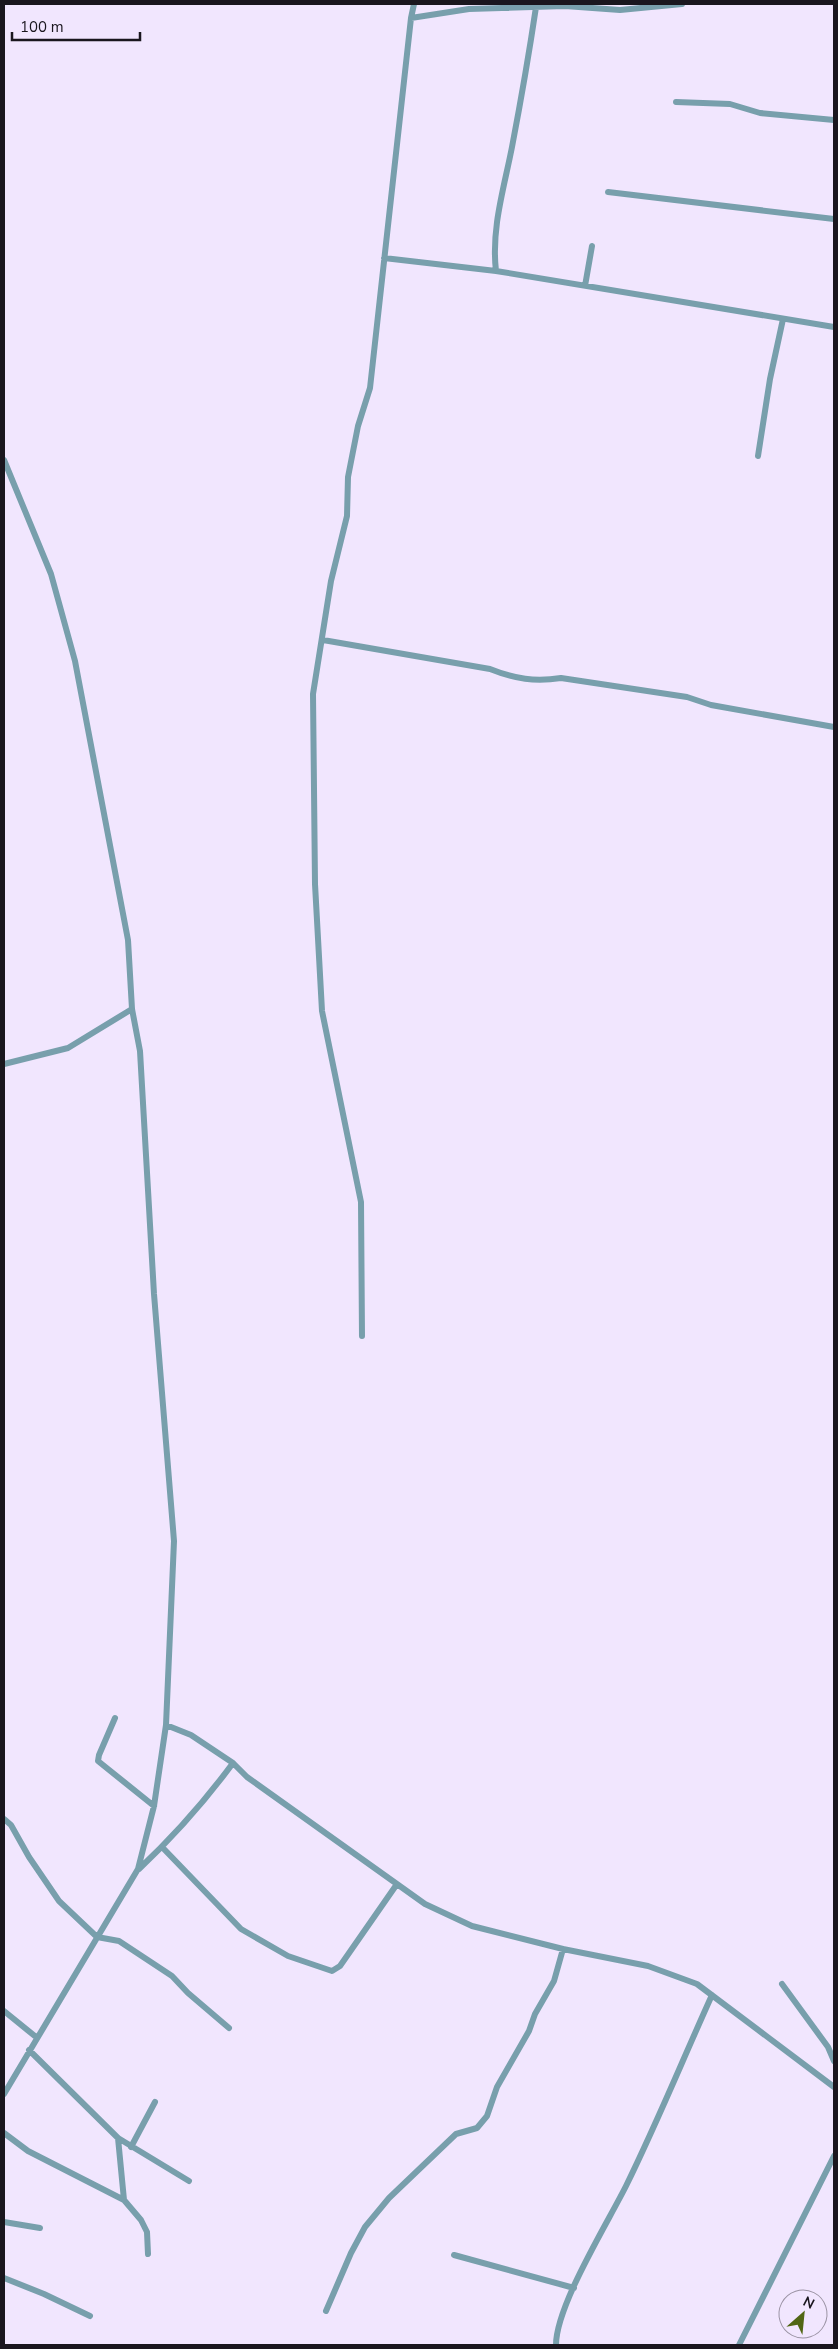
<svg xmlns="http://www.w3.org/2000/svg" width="838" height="2349" viewBox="0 0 838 2349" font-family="'Nunito Sans',sans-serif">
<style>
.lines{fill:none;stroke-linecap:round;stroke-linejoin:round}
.minor{stroke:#789fac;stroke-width:6}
</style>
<rect width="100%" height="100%" fill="#f1e6fe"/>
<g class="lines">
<path class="minor" d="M411,18L469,9L565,6L620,10L682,4
M676,102L730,104L760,113L834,120
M608,192L834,219
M384,258L496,271L834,327
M496,271C491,229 504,188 512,147C521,100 529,54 536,7
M585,286L592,246
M758,456L770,379L783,319
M4,460L51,574L75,661L128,940L132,1009L140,1051L154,1294L174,1541L166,1725L154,1806L138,1869L4,2094
M323,640L490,669C515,679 535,682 561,678L687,697L711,705L834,727
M4,1064L68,1048L132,1009
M362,1336L361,1202L322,1011L315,884L313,694L331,581L347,516L348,477L358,426L370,388L411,18L414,4
M115,1718L99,1755L98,1761L154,1806
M166,1725L191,1735L233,1763
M4,1819L11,1825L29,1857L59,1901L97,1937L119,1941L172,1976L188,1993L229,2028
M162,1847L241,1929L288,1956L332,1971L340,1966L397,1884
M139,1869C174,1836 205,1801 233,1763L247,1777L425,1904L472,1926L563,1949L648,1966L697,1984L834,2087
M782,1984L828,2047L834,2061
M4,2011L36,2037
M29,2050L118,2138L189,2181
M4,2133L28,2151L124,2200
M118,2138L124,2200L141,2220L147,2232L148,2254
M131,2147L155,2102
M4,2222L40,2228
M454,2255L574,2288
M4,2278L44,2294L90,2316
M326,2311L351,2253L365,2227L389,2198L456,2134L477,2128L487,2116L497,2087L529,2031L535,2014L554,1981L563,1949
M556,2345C556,2306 607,2224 626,2186C657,2123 683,2059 712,1995
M739,2345L834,2156"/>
</g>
<rect width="838" height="2349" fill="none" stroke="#1a161e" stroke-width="10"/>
<g transform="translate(803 2314) rotate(27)"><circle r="24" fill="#f1e6fe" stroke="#9b93a4"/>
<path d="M0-4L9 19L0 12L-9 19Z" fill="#516614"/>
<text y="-8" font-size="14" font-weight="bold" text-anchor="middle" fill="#1a161e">N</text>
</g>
<path d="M12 32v8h128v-8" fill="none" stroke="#1a161e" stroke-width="2.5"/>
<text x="20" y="32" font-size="15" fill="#1a161e" stroke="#f1e6fe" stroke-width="4" paint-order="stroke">100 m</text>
</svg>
